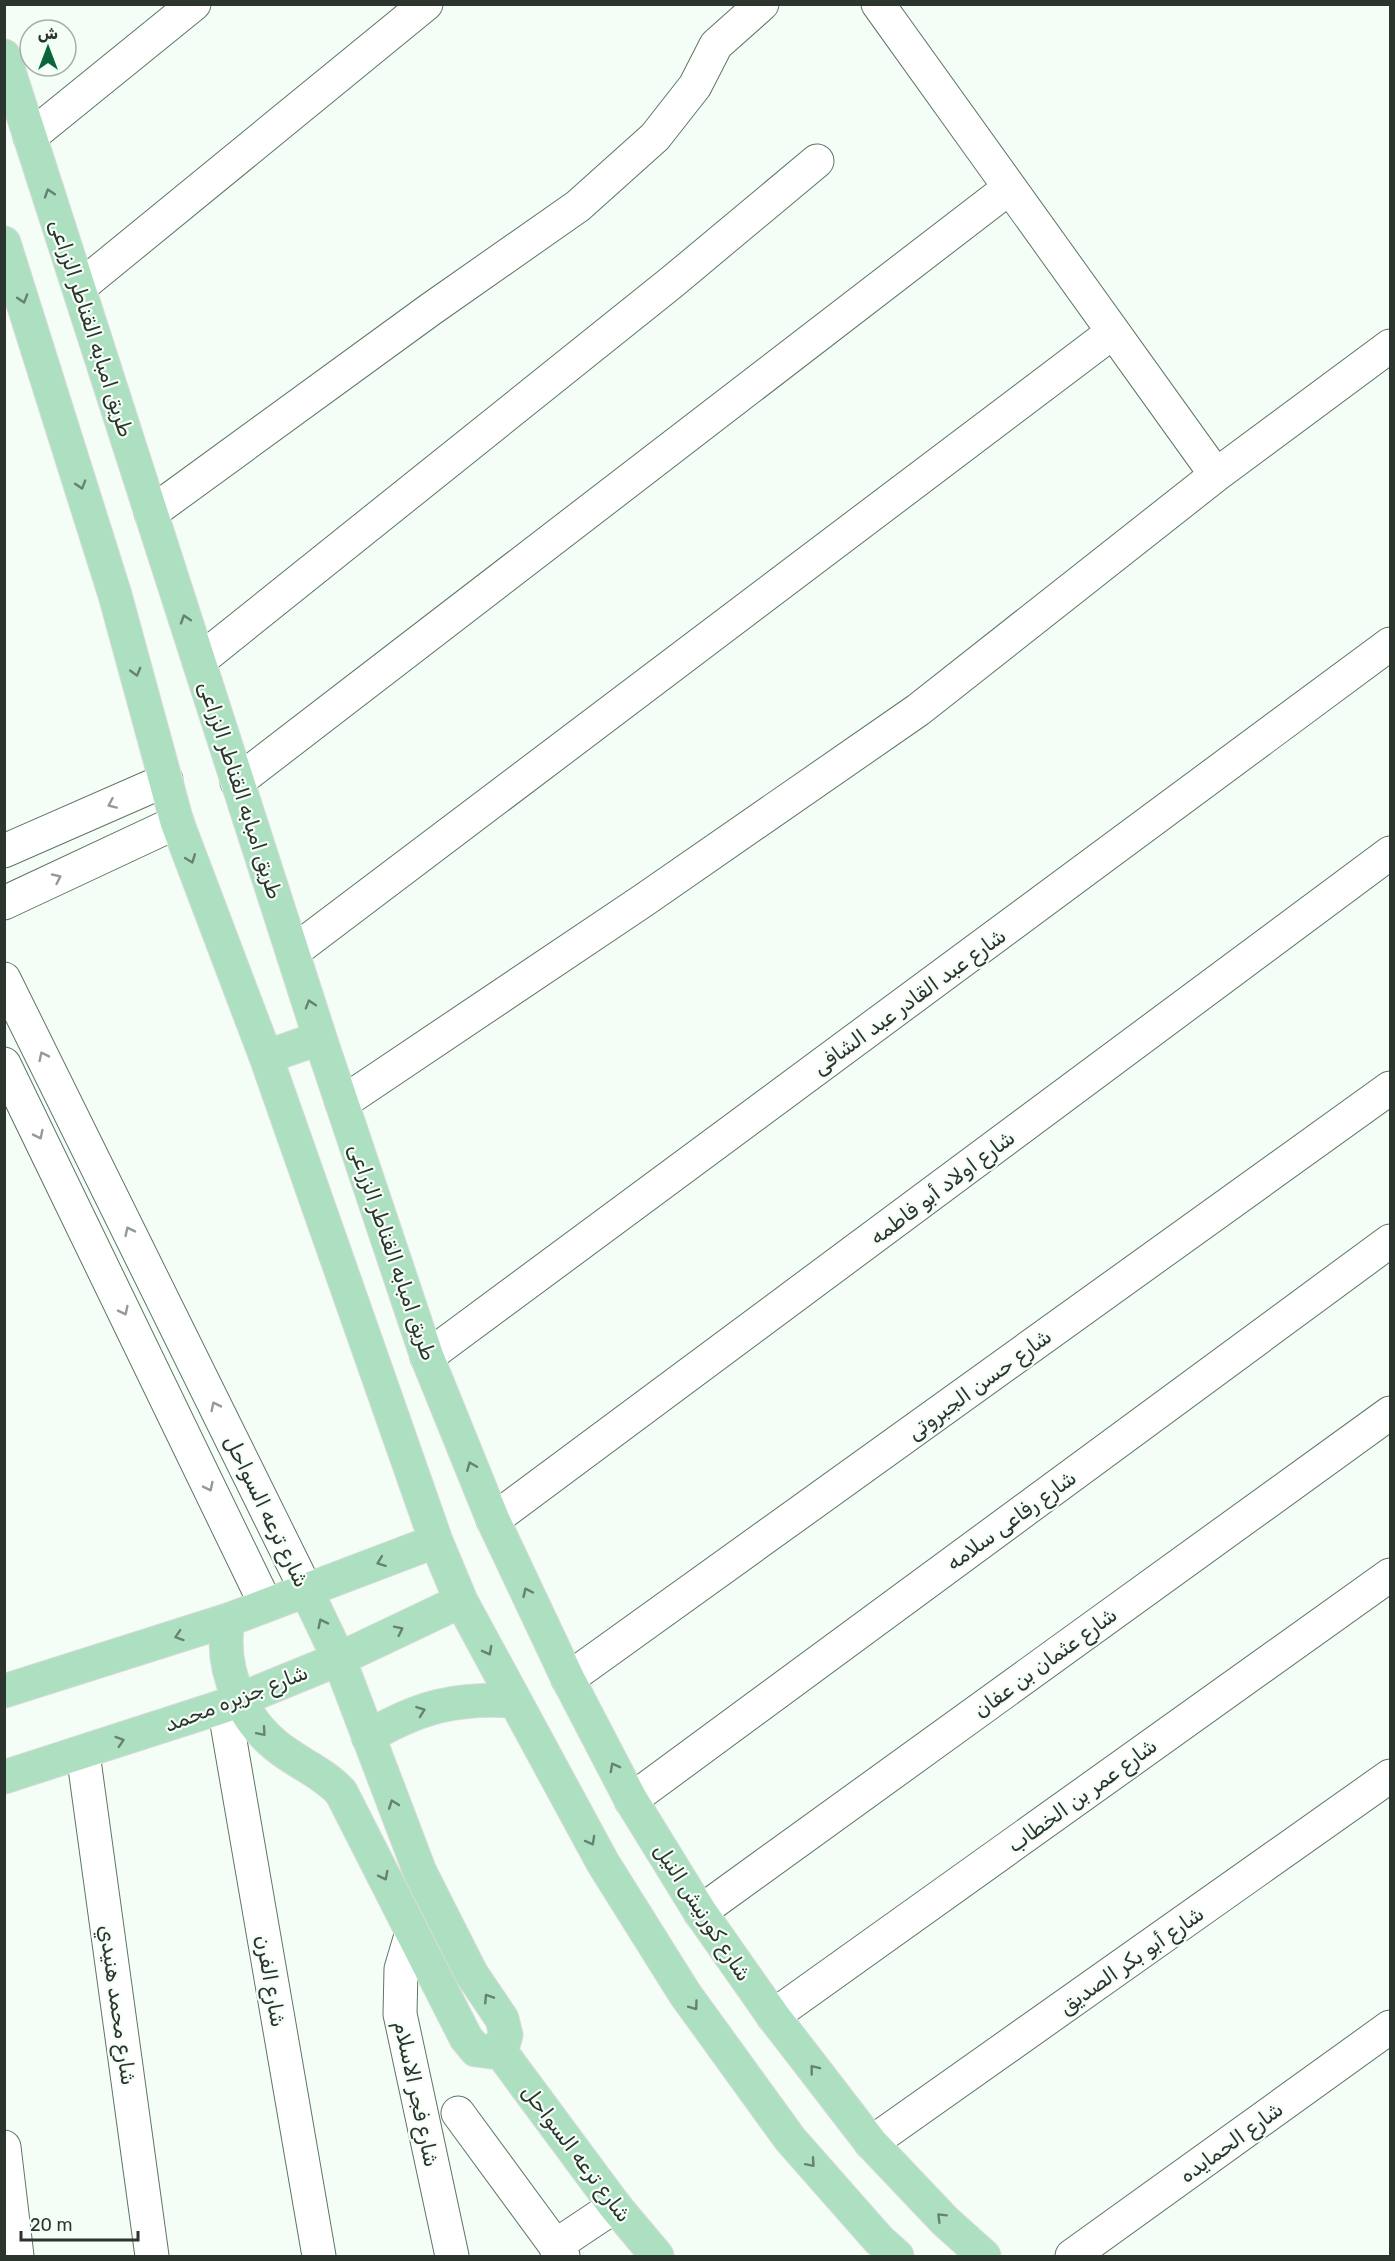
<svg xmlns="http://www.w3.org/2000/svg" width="1395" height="2261" viewBox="0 0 1395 2261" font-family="Rubik,Cairo,sans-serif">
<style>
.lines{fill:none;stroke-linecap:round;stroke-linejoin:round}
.minor-casing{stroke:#5f7566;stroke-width:35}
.major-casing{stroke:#d9dbd9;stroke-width:35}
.minor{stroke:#fff;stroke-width:33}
.major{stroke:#ade0c0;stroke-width:33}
.oneway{stroke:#668270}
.oneway2{stroke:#959a96}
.labels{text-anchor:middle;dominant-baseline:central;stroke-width:4.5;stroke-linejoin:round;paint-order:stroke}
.street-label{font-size:21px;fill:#2b352e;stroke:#f4fef7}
</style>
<rect width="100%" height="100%" fill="#f4fef7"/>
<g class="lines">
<g class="minor-casing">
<path id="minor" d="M878,4L1216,475
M30,137L194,4
M80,287L426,4
M151,513L431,309L578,206L655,137L695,86L716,45L762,4
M199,661L672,282L817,161
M237,782L1009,188
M4,851L166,780
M4,903L177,822
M293,952L1113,332
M4,979L306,1590
M4,1064L266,1605
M342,1103L644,900L918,710L1216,475L1390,346
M427,1357L1390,644
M493,1520L1390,853
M568,1679L1390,1088
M224,1706L319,2256
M83,1753L152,2256
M631,1800L1390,1241
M700,1912L1390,1413
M412,1932L401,1969L400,2014L452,2256
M773,2016L1390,1575
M458,2113L563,2256
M871,2143L1390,1776
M4,2147L17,2256
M555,2246L615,2206
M1072,2256L1390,2027"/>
</g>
<g class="major-casing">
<path id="major" d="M4,56L320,1038L427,1357L493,1520L568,1679L631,1800L700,1912L773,2016L871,2143L945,2221L984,2256
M4,243L115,595L177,822L266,1057L436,1541L461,1601L603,1863L685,1994L790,2139L879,2240L897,2256
M266,1057L320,1038
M228,1620C219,1672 244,1726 289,1755C308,1768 325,1775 341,1792L466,2038L476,2050L491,2052L504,2042L506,2035L502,2019L471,1973L420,1872L339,1659L306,1590
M4,1691L228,1620L436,1541
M368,1737C418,1707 457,1697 515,1701
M4,1777L224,1706L339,1659L461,1601
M498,2048L615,2206L657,2256"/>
</g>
<use href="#minor" class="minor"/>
<use href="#major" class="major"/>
</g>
<defs><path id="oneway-chevron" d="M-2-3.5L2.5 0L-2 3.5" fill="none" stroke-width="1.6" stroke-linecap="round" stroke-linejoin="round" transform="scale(1.5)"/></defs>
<g class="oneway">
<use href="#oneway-chevron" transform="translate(49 193) rotate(-108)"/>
<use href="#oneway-chevron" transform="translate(23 299) rotate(73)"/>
<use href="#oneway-chevron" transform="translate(81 485) rotate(73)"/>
<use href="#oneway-chevron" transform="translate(185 619) rotate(-108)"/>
<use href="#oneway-chevron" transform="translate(136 672) rotate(75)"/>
<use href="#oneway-chevron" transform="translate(191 859) rotate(69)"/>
<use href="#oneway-chevron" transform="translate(310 1004) rotate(-107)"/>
<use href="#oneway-chevron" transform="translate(471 1466) rotate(-112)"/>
<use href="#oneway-chevron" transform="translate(381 1562) rotate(159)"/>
<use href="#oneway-chevron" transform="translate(527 1592) rotate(-115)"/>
<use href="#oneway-chevron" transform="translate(322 1623) rotate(-116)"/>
<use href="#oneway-chevron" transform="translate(399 1630) rotate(-26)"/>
<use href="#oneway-chevron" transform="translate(179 1636) rotate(162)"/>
<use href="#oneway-chevron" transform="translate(488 1651) rotate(62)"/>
<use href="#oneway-chevron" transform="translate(421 1711) rotate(-20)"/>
<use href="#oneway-chevron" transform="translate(262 1732) rotate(49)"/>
<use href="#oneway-chevron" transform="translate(120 1741) rotate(-18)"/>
<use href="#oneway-chevron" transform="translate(614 1767) rotate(-118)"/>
<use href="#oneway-chevron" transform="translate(393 1804) rotate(-110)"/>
<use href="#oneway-chevron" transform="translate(591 1841) rotate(61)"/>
<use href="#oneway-chevron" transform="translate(384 1876) rotate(63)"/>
<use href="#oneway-chevron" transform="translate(488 1998) rotate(-123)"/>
<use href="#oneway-chevron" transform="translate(694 2006) rotate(54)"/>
<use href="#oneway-chevron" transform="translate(814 2069) rotate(-128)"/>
<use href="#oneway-chevron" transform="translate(811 2163) rotate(49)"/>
<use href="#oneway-chevron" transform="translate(941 2217) rotate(-135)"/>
</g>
<g class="oneway2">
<use href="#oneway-chevron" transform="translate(112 804) rotate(156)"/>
<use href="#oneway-chevron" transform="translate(57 878) rotate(-25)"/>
<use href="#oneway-chevron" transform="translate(43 1056) rotate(-116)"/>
<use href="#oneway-chevron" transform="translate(39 1135) rotate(64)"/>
<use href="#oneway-chevron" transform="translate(129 1231) rotate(-116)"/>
<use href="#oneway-chevron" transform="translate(124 1311) rotate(64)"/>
<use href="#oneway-chevron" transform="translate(215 1406) rotate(-116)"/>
<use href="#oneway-chevron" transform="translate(209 1487) rotate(64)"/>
</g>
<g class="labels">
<g class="street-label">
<text transform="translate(92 328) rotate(72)">طريق امبابه القناطر الزراعى</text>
<text transform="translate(241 790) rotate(72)">طريق امبابه القناطر الزراعى</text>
<text transform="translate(909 1001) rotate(-36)">شارع عبد القادر عبد الشافى</text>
<text transform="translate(942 1187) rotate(-37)">شارع اولاد أبو فاطمه</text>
<text transform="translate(393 1252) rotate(71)">طريق امبابه القناطر الزراعى</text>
<text transform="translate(979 1384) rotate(-36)">شارع حسن الجبروتى</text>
<text transform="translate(267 1511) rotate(64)">شارع ترعه السواحل</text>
<text transform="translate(1011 1520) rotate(-36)">شارع رفاعى سلامه</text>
<text transform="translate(1045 1662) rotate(-36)">شارع عثمان بن عفان</text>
<text transform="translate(236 1698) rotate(-21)">شارع جزيره محمد</text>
<text transform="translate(1082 1795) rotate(-36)">شارع عمر بن الخطاب</text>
<text transform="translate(703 1912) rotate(57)">شارع كورنيش النيل</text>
<text transform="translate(1131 1960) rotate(-35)">شارع أبو بكر الصديق</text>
<text transform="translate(271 1981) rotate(80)">شارع الفرن</text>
<text transform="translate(118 2005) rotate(82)">شارع محمد هنيدي</text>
<text transform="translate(417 2094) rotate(78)">شارع فجر الاسلام</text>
<text transform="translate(1231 2142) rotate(-36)">شارع الحمايده</text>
<text transform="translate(577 2153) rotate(53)">شارع ترعه السواحل</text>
</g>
</g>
<rect width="1395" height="2261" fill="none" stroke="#2b352e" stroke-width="12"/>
<g transform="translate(48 48)"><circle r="28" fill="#f4fef7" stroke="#a4aea7" stroke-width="1.5"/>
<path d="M0-4.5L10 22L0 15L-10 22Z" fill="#09663a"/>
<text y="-9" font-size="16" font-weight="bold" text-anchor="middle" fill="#2b352e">ش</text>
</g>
<path d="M21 2231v9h117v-9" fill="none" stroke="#2b352e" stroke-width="3"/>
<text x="30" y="2231" font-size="18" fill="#2b352e" stroke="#f4fef7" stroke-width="4.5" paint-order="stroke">20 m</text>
</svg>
